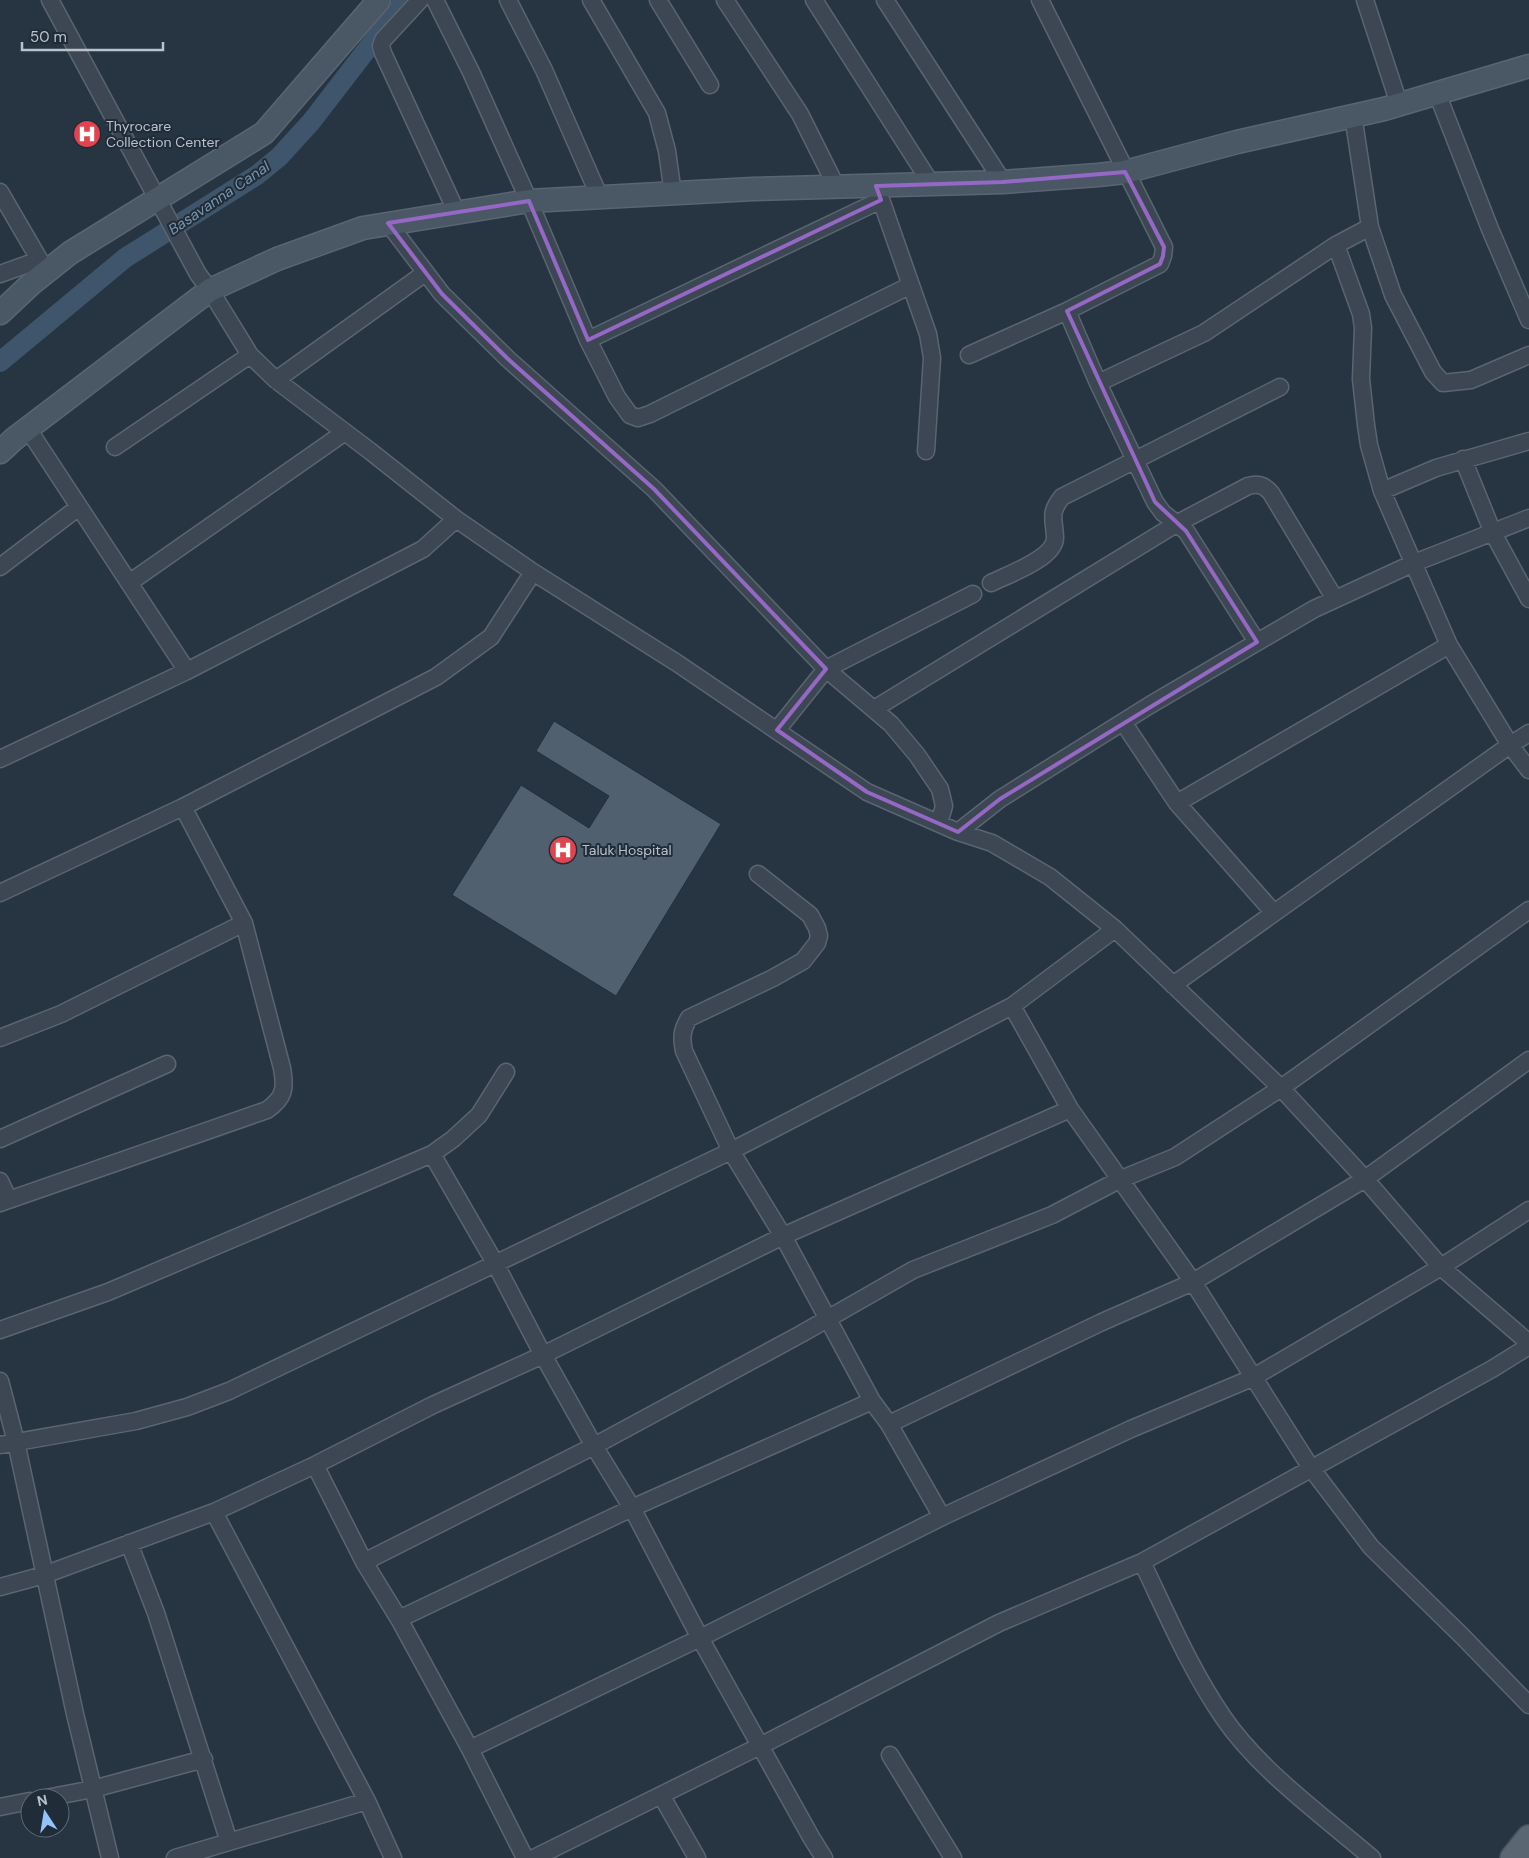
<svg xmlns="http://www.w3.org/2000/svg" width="1529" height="1858" viewBox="0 0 1529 1858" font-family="'DM Sans',sans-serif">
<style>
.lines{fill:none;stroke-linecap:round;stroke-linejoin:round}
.canal{stroke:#3e556b;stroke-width:20}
.building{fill:#50606e;stroke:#222e3a}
.street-casing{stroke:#5a6570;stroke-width:19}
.secondary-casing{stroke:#5a6570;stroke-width:25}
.primary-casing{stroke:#45505c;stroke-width:28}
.street{stroke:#3c4753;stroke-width:16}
.secondary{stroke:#4a5765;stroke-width:22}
.primary{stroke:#5a6672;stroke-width:25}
.marked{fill:none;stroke:#9468c4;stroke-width:4;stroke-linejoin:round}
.labels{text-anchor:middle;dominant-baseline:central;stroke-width:4;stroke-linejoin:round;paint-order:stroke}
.poi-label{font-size:14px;fill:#b9c2cc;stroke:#202c38;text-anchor:start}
.water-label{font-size:15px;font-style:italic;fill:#7a96af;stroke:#202c38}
</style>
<rect width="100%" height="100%" fill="#273543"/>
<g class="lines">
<path class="canal" d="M0,362L125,258L257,175L279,157L311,122L405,0"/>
</g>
<path class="building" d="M554,721L721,824L616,996L452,895L521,785L589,828L609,796L536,751Z"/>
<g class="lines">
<g class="street-casing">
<path id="street" d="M50,0L198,274L210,290L250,355L276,380L370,451L456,519L533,572L677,663L867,792L958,832L992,843L1050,877L1115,929L1281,1088L1365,1179L1441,1267L1529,1343
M420,0L383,40L381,46L383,53L457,213
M435,0L471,72L529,201L588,340L617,397L630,415L638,418L650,414L911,285
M508,0L544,70L600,198
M591,0L657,113L667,151L673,194
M658,0L710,85
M725,0L800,114L837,188
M814,0L932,185
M885,0L1003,182
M1365,0L1399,104
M1437,93L1490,229L1529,320
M1353,115L1370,227L1393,295L1433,372L1443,383L1471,380L1529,355
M878,191L928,334L932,358L926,451
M0,192L46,271
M388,223L442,294L508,359L654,489L826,669L891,724L917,755L940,789L944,806L939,823
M1336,245L1361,314L1363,328L1361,379L1366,425L1369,445L1382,491L1449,645L1510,745L1529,770
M0,274L39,260
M1067,311L1098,383L1155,502L1163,513L1186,531L1257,642
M588,340L881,200
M969,355L1067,311L1160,264L1163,256L1164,247L1040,0
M276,380L425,273
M1098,383L1204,333L1336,245L1370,227
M28,429L187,671
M115,447L250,355
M1463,459L1493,533L1529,599
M1382,491L1436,468L1529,441
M0,567L79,507
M129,583L345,432
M991,583C1007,575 1056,558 1055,537C1054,518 1049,513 1062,497L1280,387
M874,709L1176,524L1248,486C1258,483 1264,485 1271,493L1335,599
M1123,722L1177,803L1274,913
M777,730L826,669L973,594
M0,759L187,671L423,549L456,519
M1177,803L1449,645
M958,832L1000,799L1150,705L1314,609L1414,563L1529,518
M758,874L810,915L817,928L819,936L817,943L803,961L773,978L689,1018C682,1030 681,1037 684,1051L731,1151L783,1236L872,1401L889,1424L942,1517
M0,893L183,807L436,677L491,637L533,572
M1173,985L1510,745L1529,733
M0,1038L61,1014L244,923
M1070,1109L1193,1282L1311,1468L1371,1547L1463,1637L1529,1705
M0,1139L167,1064
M432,1154L495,1263L543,1355L594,1446L632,1508L700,1638L811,1837L824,1858
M0,1181L9,1200
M0,1203L267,1110C284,1098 286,1089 282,1068L244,923L183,807
M0,1330L108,1292L432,1154L453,1139L479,1115L506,1072
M0,1381L16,1442L75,1714L110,1858
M889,1424L1102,1322L1193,1282L1365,1179L1529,1060
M0,1445L136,1421L187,1407L229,1391L731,1151L1012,1006L1115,929
M315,1465L364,1562L399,1619L470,1749L525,1858
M214,1512L367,1801L393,1858
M129,1543L156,1613L229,1842
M364,1562L594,1446L801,1334L913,1270L1052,1215L1119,1180L1175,1157L1281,1088L1529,910
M1142,1562C1167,1614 1190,1669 1223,1717C1259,1770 1323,1816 1372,1858
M0,1587L44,1575L214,1512L315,1465L433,1405L543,1355L783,1236L1070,1109L1012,1006
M399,1619L632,1508L872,1401
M470,1749L700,1638L942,1517L1131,1429L1252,1378L1441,1267L1529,1210
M890,1755L953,1858
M661,1795L697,1858
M46,1798L93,1789L204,1759
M0,1807L30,1801
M175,1858L367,1801
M534,1858L760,1746L999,1623L1142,1562L1492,1369L1529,1346"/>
</g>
<g class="secondary-casing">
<path id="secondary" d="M0,313L31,284L70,253L264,133L379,0
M0,452L14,439L210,290L277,259L363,228L529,201L753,189L1003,182L1098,175L1125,172L1237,142L1384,109L1529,66"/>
</g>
<g class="primary-casing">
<path id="primary" d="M1513,1858L1529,1838"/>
</g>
<use href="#street" class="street"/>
<use href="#secondary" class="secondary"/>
<use href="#primary" class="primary"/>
</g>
<path class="marked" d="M1125,172L1164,247L1163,256L1160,264L1067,311L1155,502L1186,531L1257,642L1000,799L958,832L867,792L777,730L826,669L654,489L508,359L442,294L388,223L529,201L588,340L881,200L876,186L1003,182Z"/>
<defs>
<g id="hospital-disc" transform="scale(1.4375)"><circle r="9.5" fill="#e0444e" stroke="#202c38"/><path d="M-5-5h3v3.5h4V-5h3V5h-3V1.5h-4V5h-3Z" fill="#fff"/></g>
</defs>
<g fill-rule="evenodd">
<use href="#hospital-disc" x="87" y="134"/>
<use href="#hospital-disc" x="563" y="850"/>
</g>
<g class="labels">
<g class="poi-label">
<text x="106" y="126">Thyrocare<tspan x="106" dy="16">Collection Center</tspan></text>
<text x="582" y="850">Taluk Hospital</text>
</g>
<g class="water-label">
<text transform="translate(219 198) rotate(-34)">Basavanna Canal</text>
</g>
</g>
<g transform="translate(45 1813) rotate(348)"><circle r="24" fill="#202c38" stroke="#5d6873"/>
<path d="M0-4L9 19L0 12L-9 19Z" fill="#93c3f8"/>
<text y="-8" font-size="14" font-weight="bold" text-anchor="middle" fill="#b9c2cc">N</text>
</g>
<path d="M22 42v8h141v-8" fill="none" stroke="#b9c2cc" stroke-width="2.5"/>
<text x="30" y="42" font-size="15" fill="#b9c2cc" stroke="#202c38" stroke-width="4" paint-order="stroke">50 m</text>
</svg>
